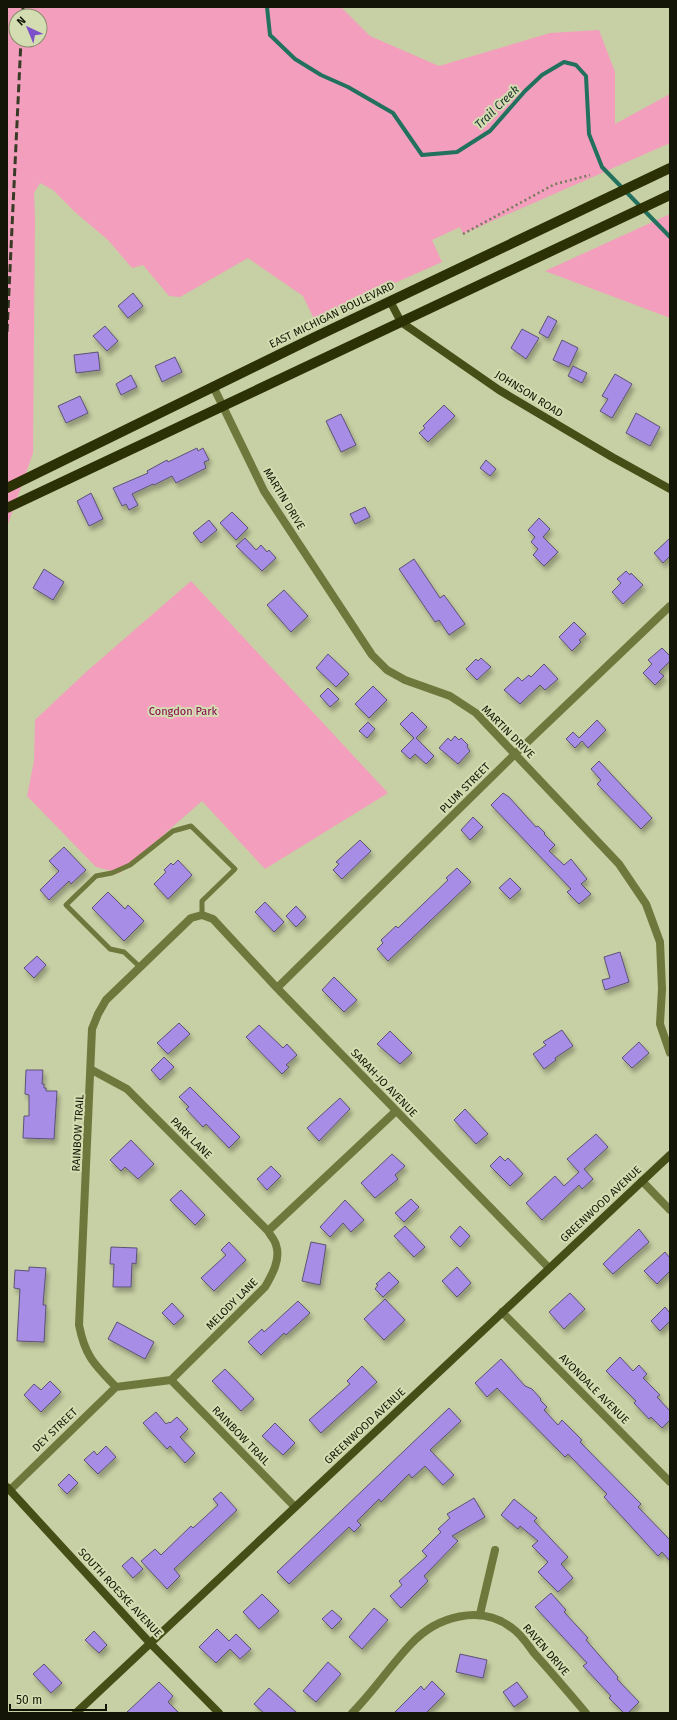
<svg xmlns="http://www.w3.org/2000/svg" width="677" height="1720" viewBox="0 0 677 1720" font-family="'Fira Sans',sans-serif">
<style>
.green{fill:#f39ebd;fill-rule:evenodd}
.lines{fill:none;stroke-linecap:round;stroke-linejoin:round}
.stream{stroke:#22715e;stroke-width:4}
.building{fill:#a78de5;stroke:#5c5276;filter:url(#shadow)}
.path{stroke:#757b5c;stroke-width:2.5;stroke-dasharray:2 3;stroke-linecap:butt}
.lane{stroke:#6f783c;stroke-width:5}
.street{stroke:#6f783c;stroke-width:8}
.secondary{stroke:#464e17;stroke-width:8}
.primary{stroke:#2b3104;stroke-width:10}
.rail{stroke:#373b25;stroke-width:3;stroke-dasharray:8 4;stroke-linecap:butt}
.labels{text-anchor:middle;dominant-baseline:central;stroke-width:4;stroke-linejoin:round;paint-order:stroke}
.street-label{font-size:11px;fill:#131606;stroke:#d4dcb1}
.park-label{font-size:11px;fill:#820649;stroke:#d4dcb1}
.water-label{font-size:12px;font-style:italic;fill:#203832;stroke:#d4dcb1}
</style>
<defs>
<filter id="shadow"><feDropShadow dx="2.5" dy="4.5" stdDeviation="2" flood-color="#0004"/></filter>
</defs>
<rect width="100%" height="100%" fill="#c7cfa4"/>
<path class="green" d="M7,7H341L370,36L439,66L550,33L599,30L615,72V124L670,94V143L463,234L460,227L432,240L442,262L314,319L303,296L248,258L180,297L169,296L143,265L132,268L108,240L75,212L53,190L40,183L34,193L35,217L33,453L8,524L7,535ZM16,16H40V40H16Z
M670,214V318L545,271Z
M191,581L388,793L265,869L202,801L120,873L96,867L27,796L34,761L35,720L86,672Z"/>
<g class="lines">
<path class="stream" d="M267,7L270,35L295,59L321,75L348,87L393,113L422,155L457,152L490,131L525,91L542,75L564,62L576,65L586,76L589,134L602,167L670,237"/>
</g>
<path class="building" d="M133,293L143,306L128,318L118,306Z
M548,316L557,321L548,338L539,333Z
M105,326L118,341L107,351L93,336Z
M522,329L539,338L526,359L511,348Z
M562,340L578,348L569,367L553,360Z
M98,352L100,370L76,373L74,355Z
M175,357L182,372L162,382L155,366Z
M573,366L587,373L582,383L568,376Z
M615,374L632,384L612,418L600,411L608,399L602,396Z
M131,375L137,387L121,395L116,384Z
M80,396L88,413L66,423L58,406Z
M444,405L455,416L428,442L419,433L425,428L423,426Z
M636,413L660,427L650,446L626,433Z
M341,414L356,445L341,452L326,421Z
M197,448L198,451L203,448L209,460L204,462L206,468L176,483L172,476L154,485L153,484L132,494L138,505L129,510L126,504L122,506L113,488L148,473L147,471L167,460L168,462Z
M486,460L496,469L490,476L480,468Z
M91,493L103,519L89,526L77,501Z
M365,507L370,517L355,524L350,514Z
M232,512L248,528L236,540L220,523Z
M539,518L550,529L543,537L558,552L544,566L533,555L538,549L531,542L535,537L528,530Z
M209,520L217,530L201,543L193,533Z
M245,538L256,550L261,545L267,552L269,550L276,558L262,571L236,546Z
M670,538V556L663,563L654,553Z
M414,559L440,598L444,595L465,624L449,635L439,620L435,622L399,569Z
M44,569L64,582L53,600L33,588Z
M626,571L630,575L631,573L643,585L623,604L612,592L621,583L617,579Z
M284,590L308,616L291,632L267,605Z
M574,622L586,634L579,640L581,642L572,651L559,637Z
M662,648L670,656V661L659,672L664,676L655,685L643,673L652,664L648,660Z
M328,654L349,674L336,687L316,668Z
M481,658L491,667L477,680L466,669L476,659L478,661Z
M544,664L558,679L545,690L540,685L520,704L504,690L518,677L522,681L529,675L531,677Z
M373,686L387,700L369,718L355,704Z
M328,688L339,699L330,707L320,696Z
M412,712L427,727L416,738L434,756L426,764L415,754L410,759L401,751L414,738L400,724Z
M597,720L606,730L588,748L582,741L575,748L566,739L573,732L579,738Z
M368,722L375,729L367,738L359,731Z
M455,736L459,740L461,738L468,745L467,747L470,751L458,764L439,748L448,738L451,741Z
M599,761L652,818L641,829L597,784L601,780L591,769Z
M503,793L509,797L536,827L538,826L545,833L544,834L555,845L549,851L564,865L571,859L587,879L581,884L591,894L579,904L567,892L571,889L491,805Z
M473,817L483,827L470,840L461,830Z
M360,840L371,851L342,879L333,870L339,864L336,862Z
M64,847L86,870L71,884L69,881L49,900L40,890L59,871L49,861Z
M178,860L192,875L168,899L154,884L166,872L164,870L171,863L173,865Z
M457,868L471,882L388,961L377,949L383,943L381,940L396,926L398,928L448,880L446,878Z
M510,878L521,889L510,899L499,888Z
M108,892L125,909L128,905L144,921L124,941L92,908Z
M265,902L284,922L274,932L255,912Z
M296,906L306,917L296,927L286,916Z
M620,952L629,982L605,990L602,980L610,978L604,957Z
M37,956L46,965L34,978L24,968Z
M334,977L357,1000L344,1012L322,990Z
M179,1023L190,1034L168,1054L157,1043Z
M259,1025L283,1048L287,1044L297,1055L286,1065L289,1067L282,1074L246,1037Z
M562,1030L573,1046L555,1058L556,1060L544,1069L533,1054L546,1045L543,1042Z
M390,1031L412,1053L400,1064L377,1044Z
M639,1042L649,1053L632,1068L622,1058Z
M164,1057L174,1067L160,1080L151,1070Z
M26,1070H43L42,1084H44V1088H46V1091H57L54,1139L23,1138L24,1116H29V1095L25,1094Z
M190,1087L240,1137L229,1148L206,1124L203,1127L186,1109L189,1107L179,1097Z
M340,1098L350,1109L319,1141L307,1128Z
M465,1109L488,1134L476,1144L454,1120Z
M596,1134L608,1147L584,1169L593,1179L582,1189L579,1185L542,1220L526,1203L555,1176L564,1186L579,1172L567,1159Z
M131,1140L154,1164L138,1179L125,1167L121,1171L110,1160Z
M392,1154L405,1166L395,1175L398,1179L375,1198L361,1183Z
M500,1156L505,1161L508,1158L523,1174L510,1186L490,1166Z
M271,1166L281,1176L267,1190L257,1179Z
M181,1190L205,1215L195,1225L170,1200Z
M411,1199L419,1207L404,1222L395,1213Z
M345,1200L364,1220L351,1232L343,1223L330,1237L320,1227Z
M405,1226L425,1247L414,1257L394,1236Z
M460,1226L470,1236L460,1247L450,1237Z
M639,1229L649,1242L613,1274L603,1264Z
M229,1242L246,1260L214,1291L201,1278L226,1255L221,1250Z
M311,1242L326,1245L320,1285L302,1281Z
M111,1247L137,1248L136,1264L132,1263L131,1287H113L114,1264H110Z
M665,1252L670,1258V1271L657,1284L644,1271Z
M29,1267L46,1268L43,1305H46L44,1342L17,1341L20,1289L14,1288L15,1270L29,1271Z
M457,1267L471,1283L457,1297L442,1281Z
M389,1272L399,1282L383,1297L375,1289L378,1285L376,1284Z
M570,1293L585,1309L564,1329L549,1312Z
M385,1299L405,1320L384,1340L364,1319Z
M298,1301L310,1313L286,1335L284,1333L261,1355L248,1342L262,1329L264,1332Z
M172,1303L184,1316L174,1325L162,1313Z
M665,1307L670,1313V1321L660,1331L651,1321Z
M117,1322L154,1342L145,1359L108,1339Z
M620,1357L633,1371L639,1365L647,1374L643,1378L660,1395L657,1397L670,1411V1420L662,1428L651,1417L649,1419L634,1403L636,1401L606,1371Z
M501,1359L525,1386L532,1389L541,1399L540,1400L547,1407L544,1410L558,1425L562,1420L582,1440L580,1442L641,1504L638,1507L670,1540V1561L662,1552L658,1556L604,1497L607,1494L568,1454L565,1457L497,1388L487,1397L475,1383Z
M362,1366L377,1382L321,1433L309,1420L350,1384L347,1381Z
M225,1369L254,1399L241,1411L212,1381Z
M50,1381L61,1392L41,1412L24,1395L34,1384L41,1390Z
M449,1408L461,1421L430,1450L454,1475L443,1485L425,1466L412,1478L409,1474L381,1502L379,1499L357,1521L361,1525L354,1532L349,1527L289,1584L277,1572Z
M156,1412L166,1424L169,1422L170,1423L177,1417L188,1429L180,1437L195,1453L185,1463L170,1446L167,1449L143,1423Z
M275,1423L295,1443L283,1455L262,1436Z
M106,1446L116,1457L98,1474L84,1460L94,1451L97,1455Z
M69,1474L78,1483L67,1494L58,1485Z
M221,1492L237,1510L174,1569L180,1576L167,1589L141,1561L155,1549L161,1555L191,1526L193,1528L218,1505L213,1499Z
M474,1498L485,1517L452,1536L458,1541L424,1576L428,1581L401,1608L390,1596L402,1585L399,1581L427,1556L422,1551L441,1532L438,1529L450,1518L447,1514Z
M514,1499L537,1518L534,1521L568,1557L561,1564L573,1578L558,1592L538,1572L548,1562L532,1546L538,1541L520,1526L518,1529L501,1515Z
M132,1557L143,1569L133,1578L122,1566Z
M551,1593L566,1610L564,1612L588,1638L586,1640L618,1677L617,1679L639,1702L628,1713H624L609,1698L611,1696L583,1666L587,1663L535,1607Z
M262,1594L279,1611L259,1629L243,1612Z
M374,1608L388,1620L362,1649L349,1637Z
M332,1610L342,1619L332,1629L322,1619Z
M217,1629L229,1641L236,1634L251,1649L240,1659L230,1649L216,1663L199,1647Z
M94,1631L107,1645L99,1653L85,1640Z
M460,1654L487,1660L483,1678L456,1672Z
M328,1662L341,1674L316,1702L303,1691Z
M44,1664L62,1683L51,1693L33,1674Z
M432,1681L445,1694L426,1713H394L421,1686L424,1690Z
M159,1682L173,1696L168,1702L179,1713H126Z
M517,1682L528,1697L514,1707L503,1692Z
M269,1688L297,1713H264L254,1704Z"/>
<g class="lines">
<path class="path" d="M463,234L555,184L590,175"/>
<path class="lane" d="M140,967L124,952L110,949L66,905L96,876L112,873L130,865L173,831L191,826L235,869L202,901V915"/>
<path class="street" d="M213,386L264,491L372,655L387,670L405,680L450,696L476,713L619,864L646,904L660,942L662,989L660,1024L670,1053
M277,988L515,754L670,606
M92,1070L127,1089L268,1231
M642,1181L670,1210
M502,1312L670,1482
M171,1380L295,1507
M116,1387C94,1364 85,1356 79,1325L92,1029L98,1014L106,1000L191,918L202,915L213,919L277,988L549,1268
M116,1387L171,1380L265,1287C272,1275 281,1259 276,1245C275,1240 270,1235 268,1231L396,1111
M10,1490L116,1387
M480,1614L495,1550
M352,1713C373,1692 390,1666 411,1644C437,1616 481,1604 512,1628C521,1634 528,1645 534,1653C552,1673 569,1693 586,1713"/>
<path class="secondary" d="M390,301L401,322L499,390L612,457L670,489
M7,1487L150,1643L219,1713
M76,1713L670,1155"/>
<path class="primary" d="M7,488L313,338L670,168
M7,508L670,195"/>
<path class="rail" d="M23,16V7
M7,332L21,40"/>
</g>
<g class="labels">
<g class="street-label">
<text transform="translate(332 315) rotate(-26)">EAST MICHIGAN BOULEVARD</text>
<text transform="translate(529 394) rotate(32)">JOHNSON ROAD</text>
<text transform="translate(284 499) rotate(59)">MARTIN DRIVE</text>
<text transform="translate(508 732) rotate(45)">MARTIN DRIVE</text>
<text transform="translate(465 788) rotate(-45)">PLUM STREET</text>
<text transform="translate(384 1083) rotate(46)">SARAH-JO AVENUE</text>
<text transform="translate(78 1133) rotate(-87)">RAINBOW TRAIL</text>
<text transform="translate(191 1138) rotate(45)">PARK LANE</text>
<text transform="translate(601 1204) rotate(-43)">GREENWOOD AVENUE</text>
<text transform="translate(232 1304) rotate(-45)">MELODY LANE</text>
<text transform="translate(594 1389) rotate(45)">AVONDALE AVENUE</text>
<text transform="translate(365 1426) rotate(-43)">GREENWOOD AVENUE</text>
<text transform="translate(55 1430) rotate(-44)">DEY STREET</text>
<text transform="translate(241 1436) rotate(46)">RAINBOW TRAIL</text>
<text transform="translate(120 1593) rotate(47)">SOUTH ROESKE AVENUE</text>
<text transform="translate(546 1650) rotate(49)">RAVEN DRIVE</text>
</g>
<g class="park-label">
<text x="183" y="711">Congdon Park</text>
</g>
<g class="water-label">
<text transform="translate(497 107) rotate(-44)">Trail Creek</text>
</g>
</g>
<rect width="677" height="1720" fill="none" stroke="#131606" stroke-width="16"/>
<g transform="translate(28 28) rotate(316)"><circle r="19" fill="#d4dcb1" stroke="#878d6d"/>
<path d="M0-3L7 15L0 10L-7 15Z" fill="#7c50c9"/>
<text y="-6" font-size="11" font-weight="bold" text-anchor="middle" fill="#131606">N</text>
</g>
<path d="M10 1704v6h96v-6" fill="none" stroke="#131606" stroke-width="2"/>
<text x="16" y="1704" font-size="12" fill="#131606" stroke="#d4dcb1" stroke-width="3" paint-order="stroke">50 m</text>
</svg>
